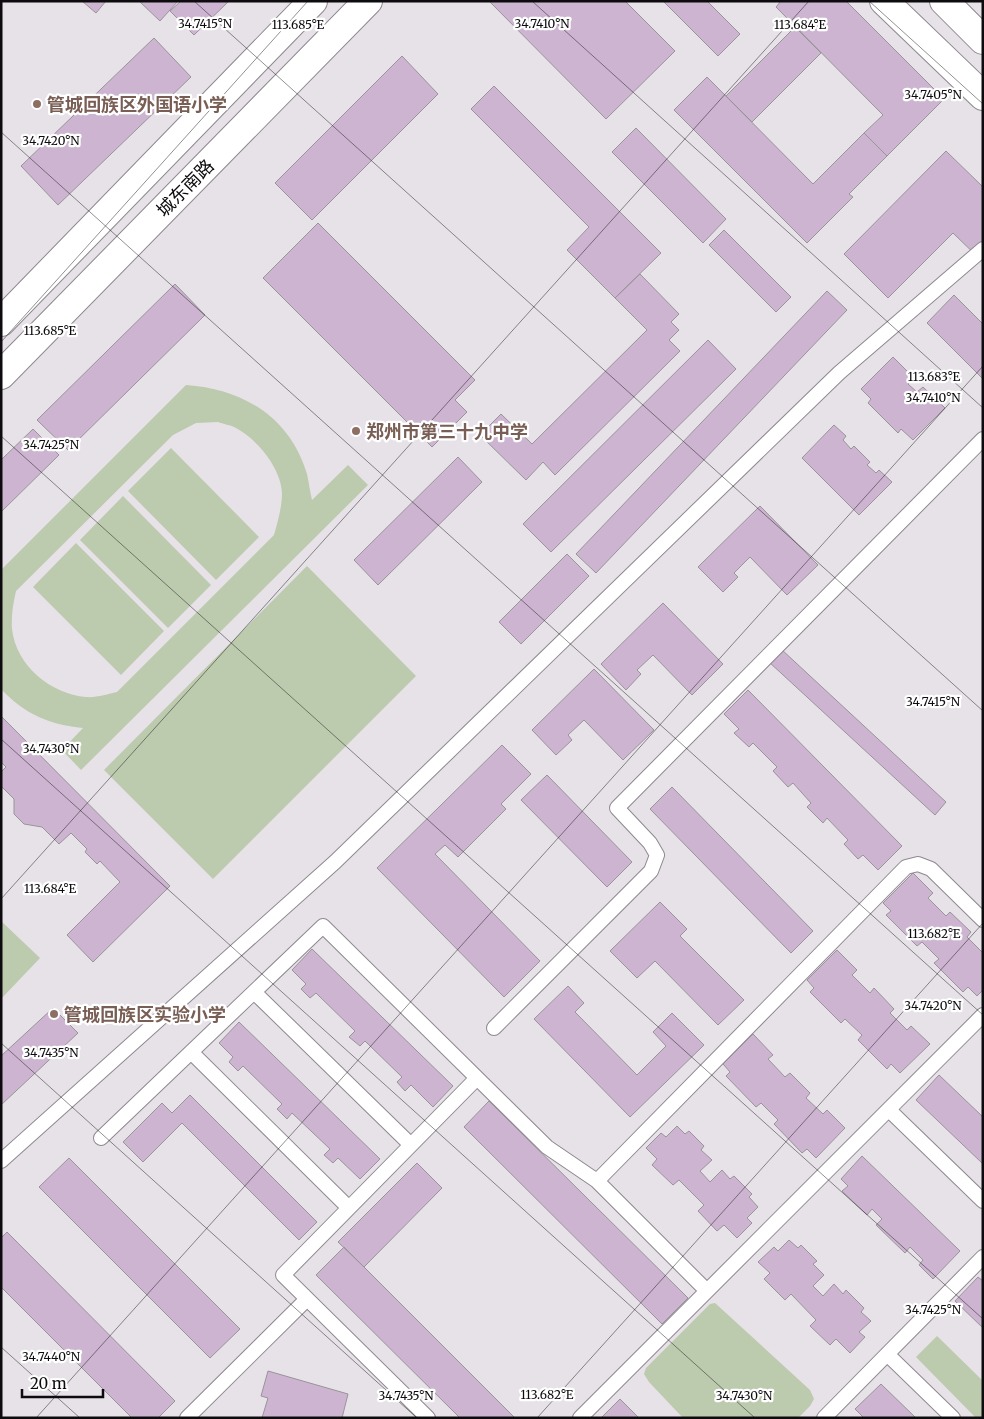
<svg xmlns="http://www.w3.org/2000/svg" width="984" height="1419" viewBox="0 0 984 1419" font-family="Merriweather,'Noto Sans SC',serif">
<style>
.green{fill:#bccaad;fill-rule:evenodd}
.building{fill:#cdb5d1;stroke:#99939a}
.lines{fill:none;stroke-linecap:round;stroke-linejoin:round}
.lane-casing{stroke:#8e888f;stroke-width:16}
.secondary-casing{stroke:#8e888f;stroke-width:30}
.highway-casing{stroke:#8e888f;stroke-width:30}
.lane{stroke:#fff;stroke-width:14}
.secondary{stroke:#fff;stroke-width:28}
.highway{stroke:#fff;stroke-width:28}
.ticks{fill:none;stroke:#0d0b0e;stroke-width:1;stroke-opacity:0.45}
.education-dot{fill:#8d6e63;stroke:#fff;stroke-width:2}
.labels{text-anchor:middle;dominant-baseline:central;stroke-width:4.5;stroke-linejoin:round;paint-order:stroke}
.education-label{font-size:18px;font-weight:bold;fill:#785e54;stroke:#fff;text-anchor:start}
.street-label{font-size:18px;fill:#0d0b0e;stroke:#fff}
.ticks-label{font-size:12px;text-anchor:middle;fill:#0d0b0e;stroke:#fff;stroke-width:4.5;stroke-linejoin:round;paint-order:stroke}
</style>
<rect width="100%" height="100%" fill="#e7e1e8"/>
<path class="green" d="M186,385C243,389 290,417 307,474C309,483 310,492 312,500L348,465L368,485L81,770L62,750L83,728C48,724 26,715 1,689V570ZM218,422C223,424 231,425 236,428C257,439 281,468 282,493C282,507 278,521 274,535L117,692C108,694 96,698 86,697C51,694 16,666 12,629C11,616 13,604 16,591L173,435L196,423Z
M171,448L259,537L216,580L128,491Z
M123,496L211,585L168,628L80,540Z
M76,543L164,631L121,675L33,587Z
M307,566L416,676L213,879L104,770Z
M1,921L40,958L1,999Z
M715,1303L810,1390L814,1399L810,1406L798,1418H683L649,1382L644,1374L646,1368L710,1304Z
M937,1336L983,1381V1418H976L916,1357Z"/>
<path class="building" d="M82,1H106L96,13Z
M139,1H178L160,21Z
M181,1H229L194,35L170,11Z
M489,1H625L675,51L606,119Z
M663,1H707L740,34L718,56Z
M781,1H846L944,99L887,156L864,133L883,115L776,7Z
M795,27L821,53L752,122L726,96Z
M154,38L191,77L58,205L21,166Z
M402,56L438,94L312,220L275,183Z
M707,77L813,184L864,133L887,156L849,194L853,197L807,243L674,110Z
M494,86L661,253L615,298L567,250L589,227L471,109Z
M636,128L726,219L703,243L612,152Z
M946,151L983,187V262L953,233L888,298L844,254Z
M318,223L475,380L455,400L467,412L432,447L263,278Z
M724,230L791,297L776,312L709,245Z
M640,274L679,314L671,322L679,330L669,340L680,351L555,475L543,462L526,480L480,435L501,414L532,444L647,330L615,298Z
M175,284L205,315L68,450L37,420Z
M827,291L847,310L596,573L576,554Z
M954,295L983,324V379L927,323Z
M708,340L736,369L551,552L523,524Z
M893,357L914,378L908,384L917,392L923,387L945,408L913,440L901,429L898,433L868,403L871,399L861,389Z
M834,425L846,436L843,440L851,449L854,446L870,462L867,465L876,473L879,470L892,482L859,515L802,458Z
M33,429L59,455L1,512V460Z
M458,457L482,482L378,585L354,560Z
M760,506L818,565L787,595L750,557L734,573L738,577L723,592L698,567Z
M567,554L589,576L521,644L499,622Z
M663,603L723,664L692,695L653,655L637,670L641,674L626,690L601,664Z
M781,649L946,802L935,815L769,662Z
M594,669L654,730L623,760L584,720L568,735L572,740L556,755L532,730Z
M748,690L902,846L878,870L863,855L858,859L844,844L848,840L827,818L823,823L807,807L811,803L793,783L788,787L773,771L777,767L753,743L749,747L734,733L739,729L724,714Z
M1,716L170,886L93,962L67,935L120,882L100,861L97,864L85,852L87,849L71,833L59,844L42,827L24,824L14,814V799L1,786V772L6,767L1,762Z
M502,745L531,774L501,804L506,809L458,857L445,845L435,854L540,961L504,997L377,868Z
M547,775L632,862L607,887L521,800Z
M672,787L813,931L791,953L650,809Z
M913,873L933,893L928,898L946,916L950,912L971,932L967,937L983,953V990L977,996L968,987L963,992L934,963L939,959L922,942L917,946L886,915L891,911L883,903Z
M660,902L687,929L680,936L744,1000L718,1025L655,961L637,978L610,951Z
M312,949L453,1086L433,1107L411,1085L405,1091L397,1082L402,1077L365,1041L360,1046L349,1037L355,1031L316,993L310,998L301,989L306,984L292,970Z
M837,950L857,970L852,975L870,993L874,988L894,1009L890,1013L907,1030L911,1026L930,1044L900,1073L891,1064L887,1069L858,1040L862,1035L845,1019L841,1023L810,992L814,988L807,980Z
M568,986L584,1003L575,1012L637,1075L666,1046L653,1032L672,1013L704,1045L630,1117L534,1019Z
M53,1008L78,1033L1,1105V1056Z
M239,1022L380,1159L360,1179L338,1158L333,1163L324,1155L330,1149L292,1113L287,1119L277,1109L282,1104L243,1066L238,1071L229,1062L233,1057L219,1043Z
M753,1034L773,1055L768,1059L785,1077L790,1073L810,1093L806,1098L823,1114L827,1110L845,1128L816,1158L807,1149L802,1153L774,1124L778,1120L761,1103L756,1107L726,1076L730,1072L723,1064Z
M939,1075L983,1117V1164L916,1100Z
M190,1095L317,1222L299,1240L182,1123L143,1162L123,1142L162,1103L172,1113Z
M489,1101L688,1298L662,1324L464,1127Z
M677,1126L685,1134L689,1131L704,1146L701,1150L712,1160L700,1171L710,1182L722,1170L730,1179L734,1176L752,1194L749,1197L758,1207L747,1218L752,1223L737,1238L724,1225L717,1231L698,1211L704,1205L679,1180L673,1185L652,1165L657,1159L646,1148L661,1133L666,1137Z
M862,1156L960,1251L933,1279L919,1265L923,1260L910,1247L905,1253L876,1225L882,1219L872,1209L867,1215L842,1191L848,1186L841,1179Z
M69,1158L240,1329L210,1358L39,1187Z
M417,1163L442,1188L364,1267L338,1242Z
M7,1232L175,1401L158,1418H132L1,1287V1238Z
M789,1240L798,1248L801,1245L817,1261L813,1264L824,1275L813,1286L823,1296L834,1284L843,1294L846,1290L864,1308L861,1312L871,1321L859,1332L865,1337L850,1353L836,1339L830,1345L810,1326L816,1320L791,1294L785,1300L764,1279L770,1273L758,1262L774,1247L778,1251Z
M344,1247L515,1418H460L316,1275Z
M978,1277L983,1281V1328L955,1301Z
M268,1371L348,1394L342,1418H262L268,1398L261,1396Z
M881,1384L916,1418H864L855,1409Z
M620,1399L639,1418H601Z"/>
<g class="lines">
<g class="lane-casing">
<path id="lane" d="M254,992L411,1145
M494,1028L651,871L657,855L650,843L617,808L983,439
M191,1052L349,1208
M889,1110L983,1201
M101,1138L323,926L547,1147L597,1181L707,1291
M1,1161L335,862L839,373L983,249
M597,1181L906,867L918,864L931,869L983,920
M887,1354L953,1418
M187,1418L307,1299
M428,1418L283,1275L477,1078
M580,1418L983,1015
M824,1418L983,1257"/>
</g>
<g class="secondary-casing">
<path id="secondary" d="M884,1L983,96
M1,322L313,1
M1,375L368,1"/>
</g>
<g class="highway-casing">
<path id="highway" d="M944,1L983,40"/>
</g>
<use href="#lane" class="lane"/>
<use href="#secondary" class="secondary"/>
<use href="#highway" class="highway"/>
</g>
<path class="ticks" d="M194,1L983,711M532,1L983,408M869,1L983,104M1,132L983,1015M1,342L308,1M1,436L983,1319M1,739L755,1418M1,899L809,1M1,1043L417,1418M1,1347L80,1418M36,1418L983,366M537,1418L983,923"/>
<g class="education-dot">
<circle cx="37" cy="104" r="5"/>
<circle cx="356" cy="431" r="5"/>
<circle cx="54" cy="1014" r="5"/>
</g>
<g class="labels">
<g class="education-label">
<text x="47" y="104">管城回族区外国语小学</text>
<text x="366" y="431">郑州市第三十九中学</text>
<text x="64" y="1014">管城回族区实验小学</text>
</g>
<g class="street-label">
<text transform="translate(185 188) rotate(-45)">城东南路</text>
</g>
</g>
<g class="ticks-label">
<text x="205" y="28">34.7415°N</text>
<text x="542" y="28">34.7410°N</text>
<text x="298" y="29">113.685°E</text>
<text x="800" y="29">113.684°E</text>
<text x="933" y="99">34.7405°N</text>
<text x="51" y="145">34.7420°N</text>
<text x="50" y="335">113.685°E</text>
<text x="934" y="381">113.683°E</text>
<text x="933" y="402">34.7410°N</text>
<text x="51" y="449">34.7425°N</text>
<text x="933" y="706">34.7415°N</text>
<text x="51" y="753">34.7430°N</text>
<text x="50" y="893">113.684°E</text>
<text x="934" y="938">113.682°E</text>
<text x="933" y="1010">34.7420°N</text>
<text x="51" y="1057">34.7435°N</text>
<text x="933" y="1314">34.7425°N</text>
<text x="51" y="1361">34.7440°N</text>
<text x="547" y="1399">113.682°E</text>
<text x="406" y="1400">34.7435°N</text>
<text x="744" y="1400">34.7430°N</text>
</g>
<rect width="984" height="1419" fill="none" stroke="#0d0b0e" stroke-width="5"/>
<path d="M22 1389v8h81v-8" fill="none" stroke="#0d0b0e" stroke-width="2.5"/>
<text x="30" y="1389" font-size="15" fill="#0d0b0e" stroke="#ffffff" stroke-width="4" paint-order="stroke">20 m</text>
</svg>
